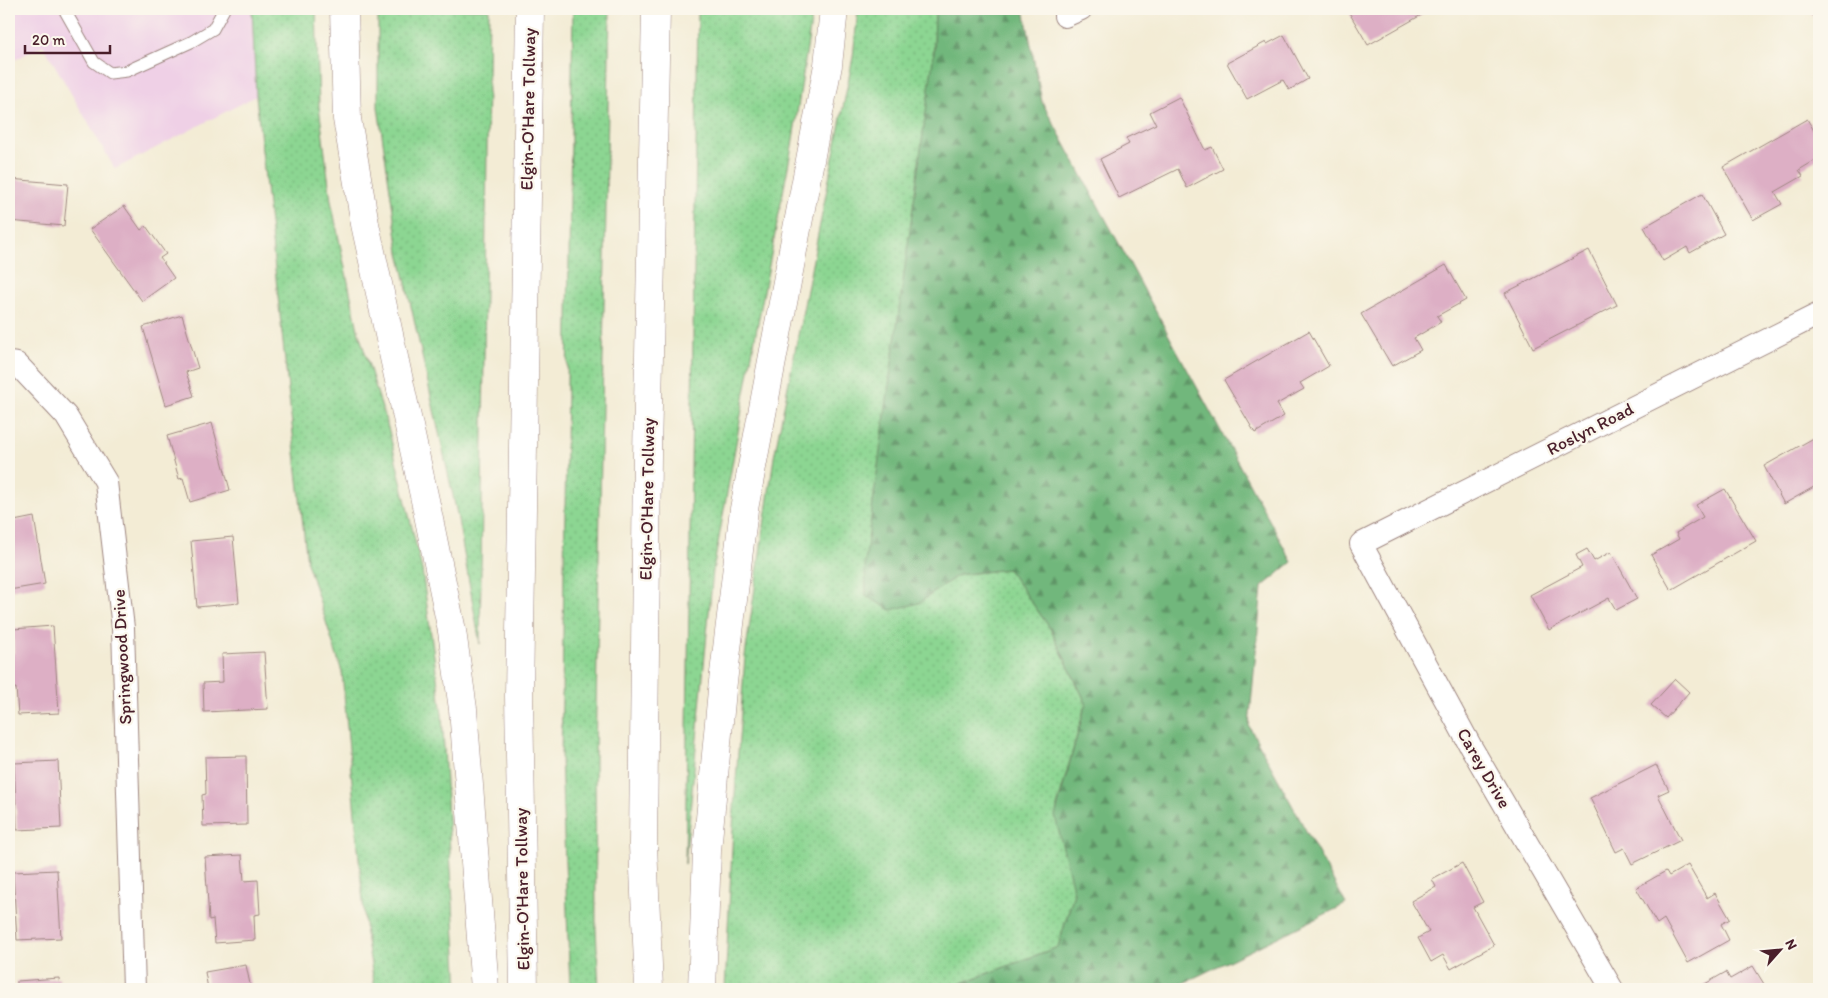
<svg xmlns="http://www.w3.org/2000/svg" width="1828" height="998" viewBox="0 0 1828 998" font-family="Itim,sans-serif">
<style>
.built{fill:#efd0e6}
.grass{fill:url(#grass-dots);stroke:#6b7a5e}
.forest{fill:url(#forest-firs);stroke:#5e6b54}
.building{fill:#ddafc5}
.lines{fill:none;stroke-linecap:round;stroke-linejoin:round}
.lane-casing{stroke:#9e8680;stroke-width:13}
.street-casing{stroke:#9e8680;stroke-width:24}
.highway-casing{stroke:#9e8680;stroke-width:29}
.lane{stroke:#fff;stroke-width:11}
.street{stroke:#fff;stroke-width:22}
.highway{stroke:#fff;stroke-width:28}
.labels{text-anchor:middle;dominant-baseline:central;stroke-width:4.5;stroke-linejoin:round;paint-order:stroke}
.street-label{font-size:18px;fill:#4a1f2b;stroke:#fbf7ec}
</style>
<defs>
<pattern id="grass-dots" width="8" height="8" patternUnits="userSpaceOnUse" patternTransform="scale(1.25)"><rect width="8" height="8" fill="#8cd692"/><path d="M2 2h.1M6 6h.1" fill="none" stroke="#7ab77e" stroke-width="1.8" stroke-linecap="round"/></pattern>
<pattern id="forest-firs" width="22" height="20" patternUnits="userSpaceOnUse" patternTransform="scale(1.25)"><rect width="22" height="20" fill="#71b77c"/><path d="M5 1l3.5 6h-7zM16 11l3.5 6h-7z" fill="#5f9466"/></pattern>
</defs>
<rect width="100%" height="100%" fill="#fbf7ec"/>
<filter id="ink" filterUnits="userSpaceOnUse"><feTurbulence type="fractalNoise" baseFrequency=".02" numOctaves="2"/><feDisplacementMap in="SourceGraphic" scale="10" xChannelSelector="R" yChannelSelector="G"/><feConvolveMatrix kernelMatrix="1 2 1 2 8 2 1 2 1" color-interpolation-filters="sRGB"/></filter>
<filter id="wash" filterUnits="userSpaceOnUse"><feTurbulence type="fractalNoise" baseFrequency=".0096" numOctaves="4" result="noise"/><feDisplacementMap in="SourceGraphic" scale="20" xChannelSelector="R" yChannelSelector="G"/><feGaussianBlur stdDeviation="1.12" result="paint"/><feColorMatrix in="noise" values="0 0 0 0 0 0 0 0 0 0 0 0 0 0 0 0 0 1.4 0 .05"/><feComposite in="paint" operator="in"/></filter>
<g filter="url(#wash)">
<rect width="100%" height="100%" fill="#f3ecd5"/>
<path class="built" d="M9,9H252L256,96L115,169L43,45L9,63Z"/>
<path class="grass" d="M252,9H316L319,106L331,201L358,330L389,431L422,570L442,714L458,989H375L366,935L342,672L307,562L256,96Z
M378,9H489L480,644L457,514L399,252L378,107Z
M573,9H610L595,757L596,929L599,989H570L561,759Z
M698,9H813L792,146L752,354L713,571L685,864Z
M858,9H935L919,603L958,575L1008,569L1050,628L1086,703L1057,807L1074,893L1058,947L946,989H725L734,808L745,656L774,457L853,57Z"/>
<path class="forest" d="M935,9H1024L1042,102L1292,562L1262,587L1249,726L1346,904L1171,989H946L1058,947L1074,893L1055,816L1086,703L1050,628L1008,569L958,575L919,603L891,610L866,596L865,562L934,52Z"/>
<g id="blocks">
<path class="building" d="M1347,9H1432L1368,45Z
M1809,9H1819V13L1813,16Z
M1284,35L1308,79L1289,90L1283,80L1247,99L1227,63L1266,42L1267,44Z
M1179,97L1205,150L1212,147L1223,169L1187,188L1178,169L1119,198L1100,159L1129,144L1126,138L1156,124L1150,112Z
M1807,119L1819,139V158L1799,170L1803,176L1775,192L1782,204L1753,220L1723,167Z
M9,179L68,184L64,226L9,221Z
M1702,194L1724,234L1690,253L1687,247L1663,261L1644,227Z
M124,206L141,230L146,226L166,254L160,258L174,278L142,301L90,229Z
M1589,250L1617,305L1533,348L1505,293Z
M1446,265L1466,300L1437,316L1441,322L1414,338L1421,350L1392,366L1361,314Z
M182,315L198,368L186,372L194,396L166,405L143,327Z
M1309,331L1329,366L1300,383L1304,389L1277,404L1284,416L1255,433L1224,380Z
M212,423L230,490L190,502L183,478L179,479L167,436Z
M1819,435V484L1784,504L1764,466Z
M1725,489L1756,541L1671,590L1651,555L1679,539L1676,533L1703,517L1696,505Z
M34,517L45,584L9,590V522Z
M233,537L239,603L197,607L191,541Z
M1587,549L1594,561L1611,552L1637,599L1616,610L1609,598L1549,630L1530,595L1582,567L1576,555Z
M53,626L59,713L18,715L16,688L9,689V654L14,653L13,629Z
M264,652L268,709L204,712L203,683L223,682L222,654Z
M1675,679L1689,692L1666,718L1651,705Z
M246,756L247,825L203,826L202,795L206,794L205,757Z
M58,761L61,828L17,830L14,763Z
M1656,765L1669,790L1658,795L1681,840L1632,864L1624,848L1616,852L1590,798Z
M242,855L244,881L258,880L260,914L254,915L255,940L215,943L213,919L209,920L205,857Z
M1462,863L1483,902L1473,907L1494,945L1451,969L1443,955L1431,962L1418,938L1429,932L1411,901L1436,887L1432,879Z
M1688,865L1707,898L1715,893L1730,919L1721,924L1729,940L1688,963L1664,919L1657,924L1636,888L1666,871L1669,876Z
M57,870L61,938L17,940L13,872Z
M246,965L251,989H208L205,972Z
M1753,966L1767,989H1696L1726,972L1730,979Z
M59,978L60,989H17V981Z"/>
</g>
</g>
<g filter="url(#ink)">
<use href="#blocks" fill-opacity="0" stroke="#9e8680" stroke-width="1"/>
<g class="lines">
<g class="lane-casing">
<path id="lane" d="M64,9L94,62L110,73L127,71L191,42L213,29L224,9"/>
</g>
<g class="street-casing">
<path id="street" d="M1065,16L1081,9
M9,363L17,364L66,416L106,482L123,628L134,989
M1612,989L1471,747L1361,544L1819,314"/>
</g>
<g class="highway-casing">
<path id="highway" d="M344,9L347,119L365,224L425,500L452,631L463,709L485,989
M524,989L519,696L530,9
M649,989L643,845L647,455L656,9
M702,989L707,851L722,690L744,509L828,65L834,9"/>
</g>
<use href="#lane" class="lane"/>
<use href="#street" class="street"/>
<use href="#highway" class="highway"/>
</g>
</g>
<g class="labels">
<g class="street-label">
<text transform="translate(528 109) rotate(-89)">Elgin-O'Hare Tollway</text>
<text transform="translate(1590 429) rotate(-27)">Roslyn Road</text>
<text transform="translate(647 499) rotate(-89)">Elgin-O'Hare Tollway</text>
<text transform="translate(122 657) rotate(-93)">Springwood Drive</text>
<text transform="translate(1484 768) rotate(60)">Carey Drive</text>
<text transform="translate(522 889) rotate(-91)">Elgin-O'Hare Tollway</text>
</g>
</g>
<rect width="1828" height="998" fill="none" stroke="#fbf7ec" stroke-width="30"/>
<g transform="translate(1780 950) rotate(63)" stroke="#fbf7ec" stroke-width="4" paint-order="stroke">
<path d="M0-4L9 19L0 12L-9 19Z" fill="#4a1f2b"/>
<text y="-8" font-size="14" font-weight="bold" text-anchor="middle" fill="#4a1f2b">N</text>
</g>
<path d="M25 45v8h85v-8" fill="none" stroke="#4a1f2b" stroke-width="2.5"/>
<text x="32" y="45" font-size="15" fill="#4a1f2b" stroke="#fbf7ec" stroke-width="4" paint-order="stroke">20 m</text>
</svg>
